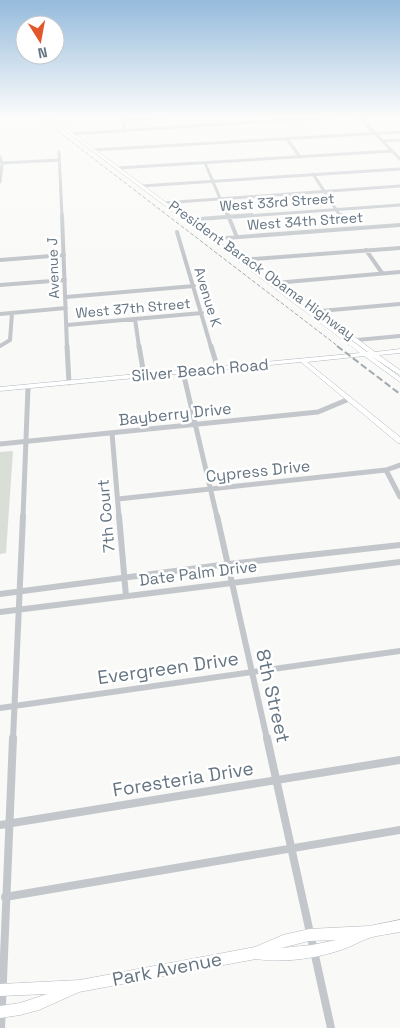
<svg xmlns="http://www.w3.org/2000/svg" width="400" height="1028" viewBox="0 0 400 1028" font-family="'Space Grotesk',sans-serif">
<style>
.green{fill:#d9ded6}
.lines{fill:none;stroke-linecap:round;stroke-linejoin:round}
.secondary-casing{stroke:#b3b9be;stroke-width:1}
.street-far4{stroke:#c3c7cb;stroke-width:3}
.street-far3{stroke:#c3c7cb;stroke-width:4}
.street-far2{stroke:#c3c7cb;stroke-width:5}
.street-far1{stroke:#c3c7cb;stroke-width:6}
.street{stroke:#c3c7cb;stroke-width:8}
.secondary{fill:#fff;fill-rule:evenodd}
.rail-far1{stroke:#a2a9af;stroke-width:1;stroke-dasharray:4 2;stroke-linecap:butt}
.rail{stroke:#a2a9af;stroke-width:2;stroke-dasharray:7 3;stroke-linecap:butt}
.labels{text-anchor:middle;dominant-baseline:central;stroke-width:5;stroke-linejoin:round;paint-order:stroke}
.far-street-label{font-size:14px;fill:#657582;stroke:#fff}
.street-label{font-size:16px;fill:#657582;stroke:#fff}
.near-street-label{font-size:19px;fill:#657582;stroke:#fff}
</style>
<rect width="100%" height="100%" fill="#f9f9f7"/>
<path class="green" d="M13,451L6,553L0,554V452Z"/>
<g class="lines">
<g class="secondary-casing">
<path id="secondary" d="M46,116H50L367,352H368L269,278V276H273L375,352L400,349V353L379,355L400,370V375L371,356L400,377V382L364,356L307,362L400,437V443H398L301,362L0,391V387L360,353Z
M400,920V932C390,934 379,935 369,938C360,941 351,947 341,950C314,959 283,963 256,959L79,992L39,1010L20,1015L0,1018V1006L20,1003L47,994L0,996V984L80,980L255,947L283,935L309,929L369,926ZM336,940L312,945L281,948L309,941Z"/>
</g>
<path class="street-far4" d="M358,116L400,159
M125,131L123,122L126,120L174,116
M72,134L349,116
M287,139L300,157
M382,141L400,140
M93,150L400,132
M59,152L62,217
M0,157L2,163L0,182
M2,163L59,160
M205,163L228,217
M117,168L392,151
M313,174L341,217
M141,186L400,169
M163,203L400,186
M235,217L400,205"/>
<path class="street-far3" d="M62,215L67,347
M228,215L236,235
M341,215L343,219
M186,220L252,215
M177,232L211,347
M212,239L400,225
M366,250L382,273
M0,260L64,255
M240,260L400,248
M275,283L400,272
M0,285L65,280
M66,297L194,286
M309,312L400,304
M0,314L66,308
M135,319L139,347
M67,325L202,313
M357,340L400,336
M0,346L10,340L12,313"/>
<path class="street-far2" d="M67,346L69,383
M139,346L144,375
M211,346L218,369
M183,372L217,517
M112,433L119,517
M0,444L318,412L349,399
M386,470L400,497
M118,499L386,470L400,465
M23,517L28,387"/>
<path class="street-far1" d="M119,516L126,596
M217,516L267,739
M0,594L228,564L400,545
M0,612L400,562
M0,708L400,651
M13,739L23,516"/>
<path class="street" d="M267,738L331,1028
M0,825L400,760
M5,897L400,830
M1,1028L13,738"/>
<use href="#secondary" class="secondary"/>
<path class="rail-far1" d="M38,116L339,347"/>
<path class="rail" d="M337,346L400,394"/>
</g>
<linearGradient id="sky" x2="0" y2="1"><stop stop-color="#95bbdc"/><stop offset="0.45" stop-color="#fcfcfb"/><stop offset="1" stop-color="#fcfcfb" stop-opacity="0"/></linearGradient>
<rect width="400" height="260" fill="url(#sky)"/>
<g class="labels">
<g class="far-street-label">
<text transform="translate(277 202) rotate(-4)">West 33rd Street</text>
<text transform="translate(305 221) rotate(-4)">West 34th Street</text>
<text transform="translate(53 268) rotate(-92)">Avenue J</text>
<text transform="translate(262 270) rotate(36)">President Barack Obama Highway</text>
<text transform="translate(208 297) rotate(73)">Avenue K</text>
<text transform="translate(133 308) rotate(-5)">West 37th Street</text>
</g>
<g class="street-label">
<text transform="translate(200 370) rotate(-5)">Silver Beach Road</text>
<text transform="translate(175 414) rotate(-6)">Bayberry Drive</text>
<text transform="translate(258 471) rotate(-6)">Cypress Drive</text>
<text transform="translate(106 516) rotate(-95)">7th Court</text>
<text transform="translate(198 573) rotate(-7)">Date Palm Drive</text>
</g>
<g class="near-street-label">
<text transform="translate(168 668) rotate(-8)">Evergreen Drive</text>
<text transform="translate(273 696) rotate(77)">8th Street</text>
<text transform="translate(183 779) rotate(-9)">Foresteria Drive</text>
<text transform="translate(167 969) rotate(-11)">Park Avenue</text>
</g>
</g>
<g transform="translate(40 40) rotate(169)"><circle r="24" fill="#ffffff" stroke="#c1c8cd"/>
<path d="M0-4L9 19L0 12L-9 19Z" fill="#e3572d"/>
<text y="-8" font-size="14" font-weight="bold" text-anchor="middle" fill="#657582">N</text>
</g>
</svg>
